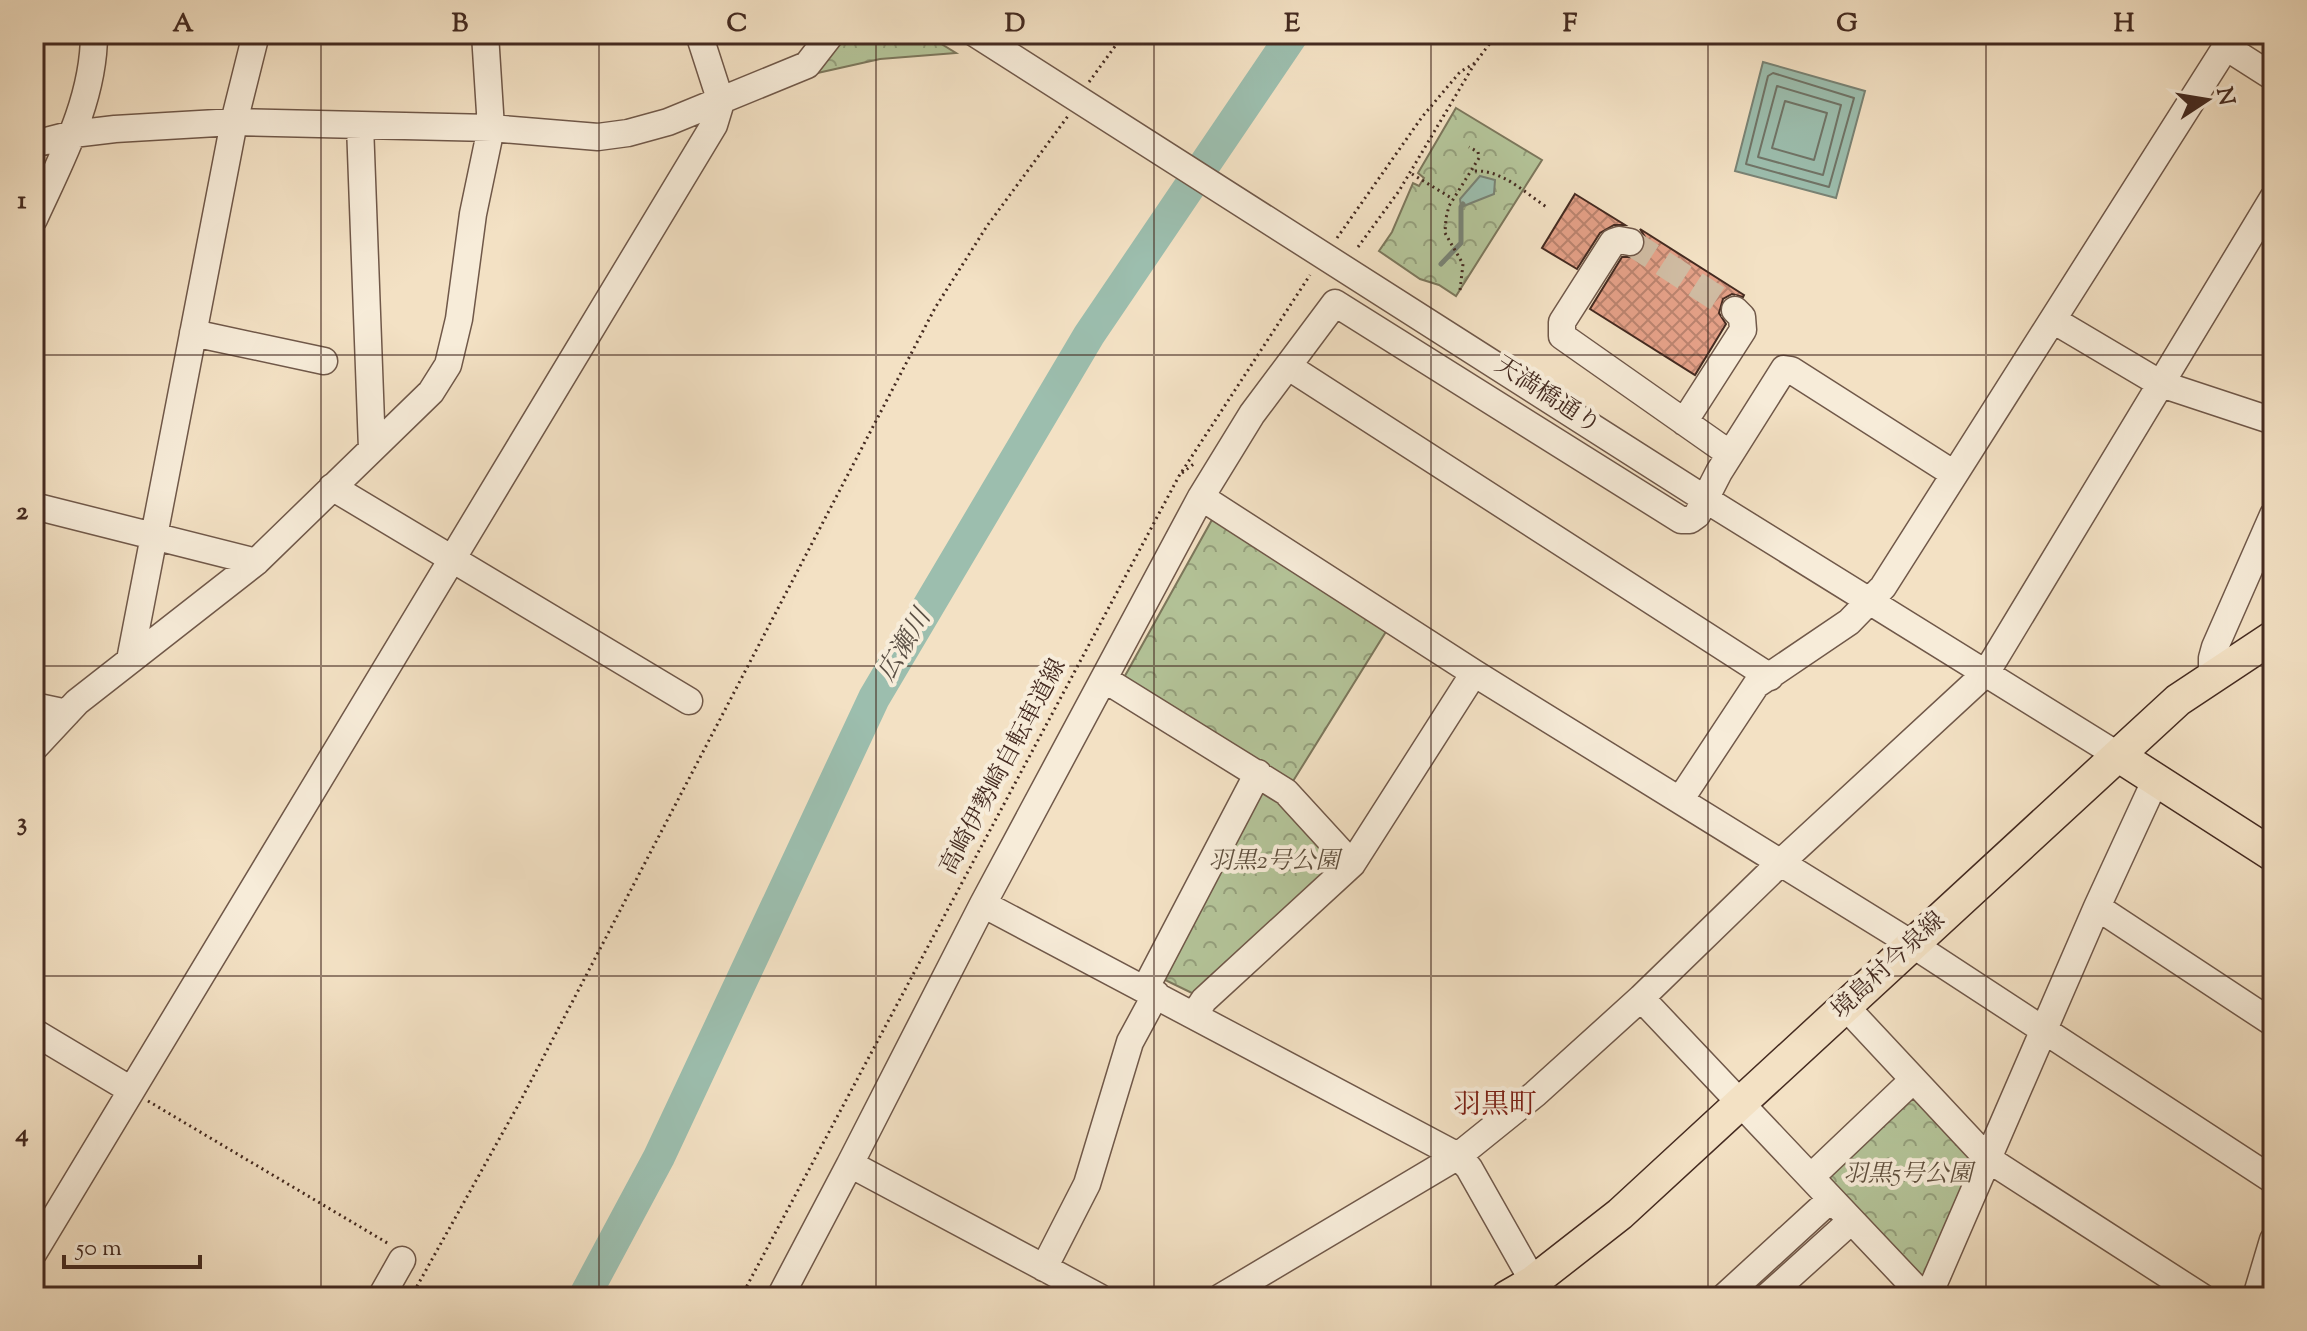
<svg xmlns="http://www.w3.org/2000/svg" width="2307" height="1331" viewBox="0 0 2307 1331" font-family="'Sorts Mill Goudy','Noto Serif JP',serif">
<style>
.park{fill:url(#park-crowns);stroke:#7c775c;stroke-width:2}
.water{fill:#9cbeae;stroke:#798375;stroke-width:2}
.lines{fill:none;stroke-linecap:round;stroke-linejoin:round}
.shore{stroke:#707467;stroke-width:2}
.stream{stroke:#798375;stroke-width:5}
.river{stroke:#9cbeae;stroke-width:32}
.building{fill:url(#building-cross-hatch);stroke:#442a20;stroke-width:2}
.minor-tunnel{stroke:#d0bca3;stroke-width:26;stroke-dasharray:26 13;stroke-linecap:butt}
.minor-casing{stroke:#705849;stroke-width:29}
.major-casing{stroke:#442a20;stroke-width:35}
.path{stroke:#442a20;stroke-width:3;stroke-dasharray:2 4;stroke-linecap:butt}
.minor{stroke:#f7ecd9;stroke-width:26}
.major{stroke:#f3e1c4;stroke-width:32}
.grid{fill:none;stroke:#442a20;stroke-width:2;stroke-opacity:0.55}
.labels{text-anchor:middle;dominant-baseline:central;stroke-width:8;stroke-linejoin:round;paint-order:stroke}
.street-label{font-size:24px;fill:#442a20;stroke:#f7ecd9}
.park-label{font-size:24px;font-style:italic;fill:#60503e;stroke:#f7ecd9}
.water-label{font-size:26px;font-style:italic;fill:#5a4f44;stroke:#f7ecd9}
.quarter-label{font-size:28px;fill:#7a1f14;stroke:#f7ecd9}
.neatline{fill:none;stroke:#442a20;stroke-width:3}
.grid-label{font-size:26px;text-anchor:middle;font-weight:bold;fill:#442a20}
</style>
<defs>
<pattern id="park-crowns" width="20" height="18" patternUnits="userSpaceOnUse" patternTransform="scale(2)"><rect width="20" height="18" fill="#b4c499"/><path d="M2 6a3 3 0 1 1 6 0M12 15a3 3 0 1 1 6 0" fill="none" stroke="#949f7c"/></pattern>
<pattern id="building-cross-hatch" width="8" height="8" patternUnits="userSpaceOnUse" patternTransform="scale(2)"><rect width="8" height="8" fill="#e4a087"/><path d="M0 0l8 8M0 8l8-8" fill="none" stroke="#ba836e"/></pattern>
</defs>
<rect width="100%" height="100%" fill="#f3e1c4"/>
<filter id="stains"><feTurbulence type="fractalNoise" baseFrequency=".0025" numOctaves="4"/><feColorMatrix values="0 0 0 0 .2 0 0 0 0 .09 0 0 0 0 .02 0 0 0 .5 -.17"/></filter>
<radialGradient id="worn" r=".72"><stop offset=".6" stop-color="#630" stop-opacity="0"/><stop offset="1" stop-color="#630" stop-opacity=".3"/></radialGradient>
<path class="park" d="M843,34H925L956,53L880,59L804,76Z
M1456,108L1542,160L1456,296L1439,285L1420,279L1379,251L1392,232L1413,183L1419,186L1424,178L1418,173Z
M1213,518L1387,630L1290,786L1121,683Z
M1275,791L1334,857L1333,871L1196,995L1159,977L1259,792Z
M1913,1094L1972,1157L1975,1172L1928,1276L1916,1278L1828,1180V1169Z"/>
<path class="water" d="M1763,62L1865,91L1836,198L1735,171Z
M1480,176L1495,180L1494,194L1461,207L1460,199Z"/>
<g class="lines">
<path class="shore" d="M1773,73L1854,98L1829,187L1746,164L1768,76Z
M1777,86L1841,105L1823,175L1758,157Z
M1785,101L1827,113L1814,160L1772,148Z"/>
<path class="stream" d="M1441,264L1461,243V207L1463,204"/>
<path class="river" d="M584,1297L659,1157L874,698L1089,335L1293,34"/>
</g>
<path class="building" d="M1575,194L1625,225H1614L1600,233L1577,269L1542,248Z
M1640,229L1744,295L1743,297L1732,294L1723,299L1719,313L1726,324L1695,375L1590,309L1622,257H1635L1643,252L1645,237Z"/>
<g class="lines">
<path class="minor-tunnel" d="M1630,242L1735,310"/>
<g class="minor-casing">
<path id="minor" d="M976,34L1705,499L2119,756
M2226,47L2273,77
M360,125L372,449
M34,144L73,134L115,129L234,122L491,128L598,137L628,133L668,122L807,65L831,34
M34,219C61,160 94,100 94,34
M1630,242L1619,240L1613,242L1562,322V336L1730,454
M2053,320L2161,384L2273,421
M193,333L324,361
M1289,367L1770,677
M1684,422L1743,330L1742,317L1735,310
M332,487L689,701
M1201,497L1474,673L1912,944L2273,1180
M34,506L256,562
M130,660L234,122L256,34
M2212,676V658L2215,647L2273,515
M1104,679L1286,792L1352,864
M34,706L67,713
M34,748L77,702L256,562L431,392L448,365L459,319L473,214L491,128L485,34
M1680,800L1756,685L1849,622L1883,587L2234,34
M983,904L1458,1156L1469,1168L1542,1297
M2097,907L2273,1023
M1145,989L1258,773
M1641,998L1924,1297
M1845,1006L1988,1159L2202,1297
M1194,1015L1204,1000L1352,864L1474,673
M34,1032L131,1090
M850,1164L983,904L1201,497L1252,414L1335,303L1681,520H1690L1697,515L1719,472L1784,369L1791,370L1954,474
M1811,1177L1912,1081
M34,1252L714,125L721,102L699,34
M1044,1268L1087,1184L1130,1042L1156,994
M381,1297L402,1260
M780,1297L850,1164L1099,1297
M1221,1297L1458,1156L1535,1094L1641,998L1779,864L1986,673L2273,198
M1724,1297L1831,1199
M1767,1297L1851,1221
M1928,1297L2097,907L2156,779
M2256,1297L2273,1240"/>
</g>
<g class="major-casing">
<path id="major" d="M2119,756L2273,855
M1507,1297L1533,1282L1620,1214L2178,700L2273,637"/>
</g>
<path class="path" d="M1089,82L1124,34
M1475,171C1503,170 1525,193 1548,208
M1412,174L1453,199
M1337,238L1422,117L1460,72L1475,63
M1358,247L1399,191L1475,63L1497,34
M1460,290L1463,264L1445,233L1446,218L1449,206L1479,158L1478,152L1469,147
M1182,473L1195,463
M148,1101L389,1244
M411,1297L521,1100L935,308L987,226L1068,116
M741,1297L1179,476L1310,275"/>
<use href="#minor" class="minor"/>
<use href="#major" class="major"/>
</g>
<path class="grid" d="M321,34V1297M599,34V1297M876,34V1297M1154,34V1297M1431,34V1297M1708,34V1297M1986,34V1297M34,355H2273M34,666H2273M34,976H2273"/>
<g class="labels">
<g class="street-label">
<text transform="translate(1547 396) rotate(33)">天満橋通り</text>
<text transform="translate(1004 767) rotate(-62)">高崎伊勢崎自転車道線</text>
<text transform="translate(1889 966) rotate(-43)">境島村今泉線</text>
</g>
<g class="park-label">
<text x="1274" y="862">羽黒2号公園</text>
<text x="1908" y="1175">羽黒5号公園</text>
</g>
<g class="water-label">
<text transform="translate(905 646) rotate(-59)">広瀬川</text>
</g>
<g class="quarter-label">
<text x="1495" y="1106">羽黒町</text>
</g>
</g>
<rect width="2307" height="1331" fill="none" stroke="#f3e1c4" stroke-width="88"/>
<g transform="translate(2207 100) rotate(78)" stroke="#f7ecd9" stroke-width="6" paint-order="stroke">
<path d="M0-6L14 30L0 20L-14 30Z" fill="#442a20"/>
<text y="-12" font-size="22" font-weight="bold" text-anchor="middle" fill="#442a20">N</text>
</g>
<path d="M64 1255v12h136v-12" fill="none" stroke="#442a20" stroke-width="4"/>
<text x="76" y="1255" font-size="24" fill="#442a20" stroke="#f7ecd9" stroke-width="6" paint-order="stroke">50 m</text>
<rect x="44" y="44" width="2219" height="1243" class="neatline"/>
<g class="grid-label">
<text x="183" y="31">A</text>
<text x="460" y="31">B</text>
<text x="737" y="31">C</text>
<text x="1015" y="31">D</text>
<text x="1292" y="31">E</text>
<text x="1570" y="31">F</text>
<text x="1847" y="31">G</text>
<text x="2124" y="31">H</text>
<text x="22" y="208">1</text>
<text x="22" y="519">2</text>
<text x="22" y="830">3</text>
<text x="22" y="1141">4</text>
</g>
<rect width="100%" height="100%" filter="url(#stains)"/>
<rect width="100%" height="100%" fill="url(#worn)"/>
</svg>
